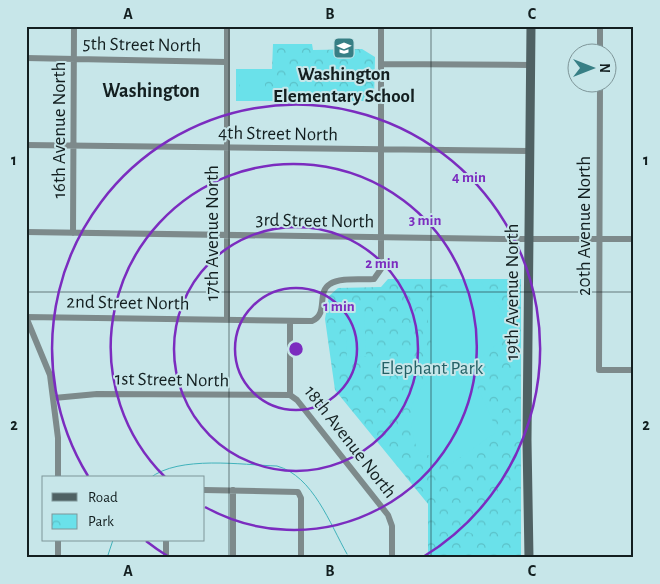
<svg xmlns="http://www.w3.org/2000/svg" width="660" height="584" viewBox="0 0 660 584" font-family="'Alegreya Sans',sans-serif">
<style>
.park{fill:url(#park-crowns)}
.garden{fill:#6ae1ea}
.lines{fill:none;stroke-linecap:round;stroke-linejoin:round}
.stream{stroke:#40b2bb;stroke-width:1}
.street{stroke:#7d8a8b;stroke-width:6}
.secondary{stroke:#4f6163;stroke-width:9}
.grid{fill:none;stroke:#131f20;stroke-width:1;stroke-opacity:0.55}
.ring{fill:none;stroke:#7b2cbf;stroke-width:2.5}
.labels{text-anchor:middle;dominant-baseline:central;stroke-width:4;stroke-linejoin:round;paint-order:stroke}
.street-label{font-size:19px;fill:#131f20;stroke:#c7e6e9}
.poi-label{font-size:19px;font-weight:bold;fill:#131f20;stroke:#c7e6e9}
.park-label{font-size:19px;fill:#246166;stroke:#c7e6e9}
.neighbourhood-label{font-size:20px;font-weight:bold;fill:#131f20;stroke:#c7e6e9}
.centre{fill:#7b2cbf;stroke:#c7e6e9;stroke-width:2.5}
.ring-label{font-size:15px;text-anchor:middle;font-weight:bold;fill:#7b2cbf;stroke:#c7e6e9;stroke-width:4;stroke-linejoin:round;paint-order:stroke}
.neatline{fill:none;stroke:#131f20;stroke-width:2}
.grid-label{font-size:16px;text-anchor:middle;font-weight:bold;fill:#131f20}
</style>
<defs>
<pattern id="park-crowns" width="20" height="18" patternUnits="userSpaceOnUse" patternTransform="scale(1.25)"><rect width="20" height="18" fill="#6ae1ea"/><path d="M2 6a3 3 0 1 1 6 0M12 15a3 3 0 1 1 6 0" fill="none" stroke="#5bc1c8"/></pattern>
</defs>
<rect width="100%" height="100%" fill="#c7e6e9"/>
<path class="park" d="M273,44H312L313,50L362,49L375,57L374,101H236V69H272Z
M388,279H521V558H428V504L335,390L325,319L329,296L338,288L381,287Z"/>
<path class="garden" d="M240,70H265V98H240Z
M461,282H481L512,325L511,332C497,343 483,358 467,365C433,382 419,317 434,296C440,289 453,285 461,282Z
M345,307H364L366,356L347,358Z
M456,369H469L495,426V433L448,466L417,449C403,409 412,380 456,369Z
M465,522L482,528L479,536L462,530Z"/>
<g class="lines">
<path class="stream" d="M150,478C179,455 242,465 277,466C313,476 330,524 347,554
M107,558L113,540"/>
<path class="street" d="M227,26V319
M600,52V26
M26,58L226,62
M381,64L530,65
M600,82L599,370H634
M26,145L529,151
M26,232L503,239H634
M73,233L74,26
M26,317L312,321C329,314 316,292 330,284C340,277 361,280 374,279L381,269V26
M26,317L50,375L58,438V478
M290,321V395
M290,395L297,400L388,515L392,526V558
M54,398L97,394L290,395
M204,490L298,492L301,498V558
M233,490V558
M166,540V558
M58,558V540"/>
<path class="secondary" d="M529,558L527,440L531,26"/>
</g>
<path class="grid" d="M229,26V558M431,26V558M26,292H634"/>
<g class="ring">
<circle cx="296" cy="349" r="61"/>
<circle cx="296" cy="349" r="122"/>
<path d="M165 477A183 183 0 1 1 205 507"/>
<path d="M169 557A244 244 0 0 1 146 541M88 476A244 244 0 1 1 423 557"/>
</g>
<defs>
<g id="school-square" transform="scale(1.125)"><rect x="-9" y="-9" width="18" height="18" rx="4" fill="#377f85" stroke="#c7e6e9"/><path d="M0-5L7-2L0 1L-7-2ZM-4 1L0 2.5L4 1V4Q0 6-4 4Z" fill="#fff"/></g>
</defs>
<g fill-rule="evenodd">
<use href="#school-square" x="344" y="48"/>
</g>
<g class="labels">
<g class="street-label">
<text transform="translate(142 45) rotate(1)">5th Street North</text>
<text transform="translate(59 130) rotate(-90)">16th Avenue North</text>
<text transform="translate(278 134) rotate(1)">4th Street North</text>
<text transform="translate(315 221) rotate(1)">3rd Street North</text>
<text transform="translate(584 226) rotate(-90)">20th Avenue North</text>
<text transform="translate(212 233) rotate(-90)">17th Avenue North</text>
<text transform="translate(512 292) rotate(-90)">19th Avenue North</text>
<text transform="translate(128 303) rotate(1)">2nd Street North</text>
<text transform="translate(172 380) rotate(1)">1st Street North</text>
<text transform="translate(350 442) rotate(52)">18th Avenue North</text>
</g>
<g class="poi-label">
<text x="344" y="74">Washington<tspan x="344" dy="22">Elementary School</tspan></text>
</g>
<g class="park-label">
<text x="432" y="368">Elephant Park</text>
</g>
<g class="neighbourhood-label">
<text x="151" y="91">Washington</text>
</g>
</g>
<circle cx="296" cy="349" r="8" class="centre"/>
<g class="ring-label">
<text x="469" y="182">4 min</text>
<text x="425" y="225">3 min</text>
<text x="382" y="268">2 min</text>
<text x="339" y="311">1 min</text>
</g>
<rect width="660" height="584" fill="none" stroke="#c7e6e9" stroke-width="55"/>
<rect x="42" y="476" width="162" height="65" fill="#c7e6e9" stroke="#7f9699"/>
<rect x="52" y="493" width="25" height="8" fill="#4f6163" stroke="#7f9699"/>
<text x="88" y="502" font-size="15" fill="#131f20">Road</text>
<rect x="52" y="514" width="25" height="15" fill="url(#park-crowns)" stroke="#7f9699"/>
<text x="88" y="526" font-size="15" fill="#131f20">Park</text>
<g transform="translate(592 68) rotate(90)"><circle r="24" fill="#c7e6e9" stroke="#7f9699"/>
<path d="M0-4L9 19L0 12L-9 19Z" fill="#377f85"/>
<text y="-8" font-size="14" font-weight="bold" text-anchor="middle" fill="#131f20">N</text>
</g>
<rect x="28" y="28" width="604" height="528" class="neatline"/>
<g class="grid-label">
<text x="128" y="19">A</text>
<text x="330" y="19">B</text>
<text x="532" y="19">C</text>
<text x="14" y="165">1</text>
<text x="646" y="165">1</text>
<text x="14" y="430">2</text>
<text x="646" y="430">2</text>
<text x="128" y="576">A</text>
<text x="330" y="576">B</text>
<text x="532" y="576">C</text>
</g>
</svg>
